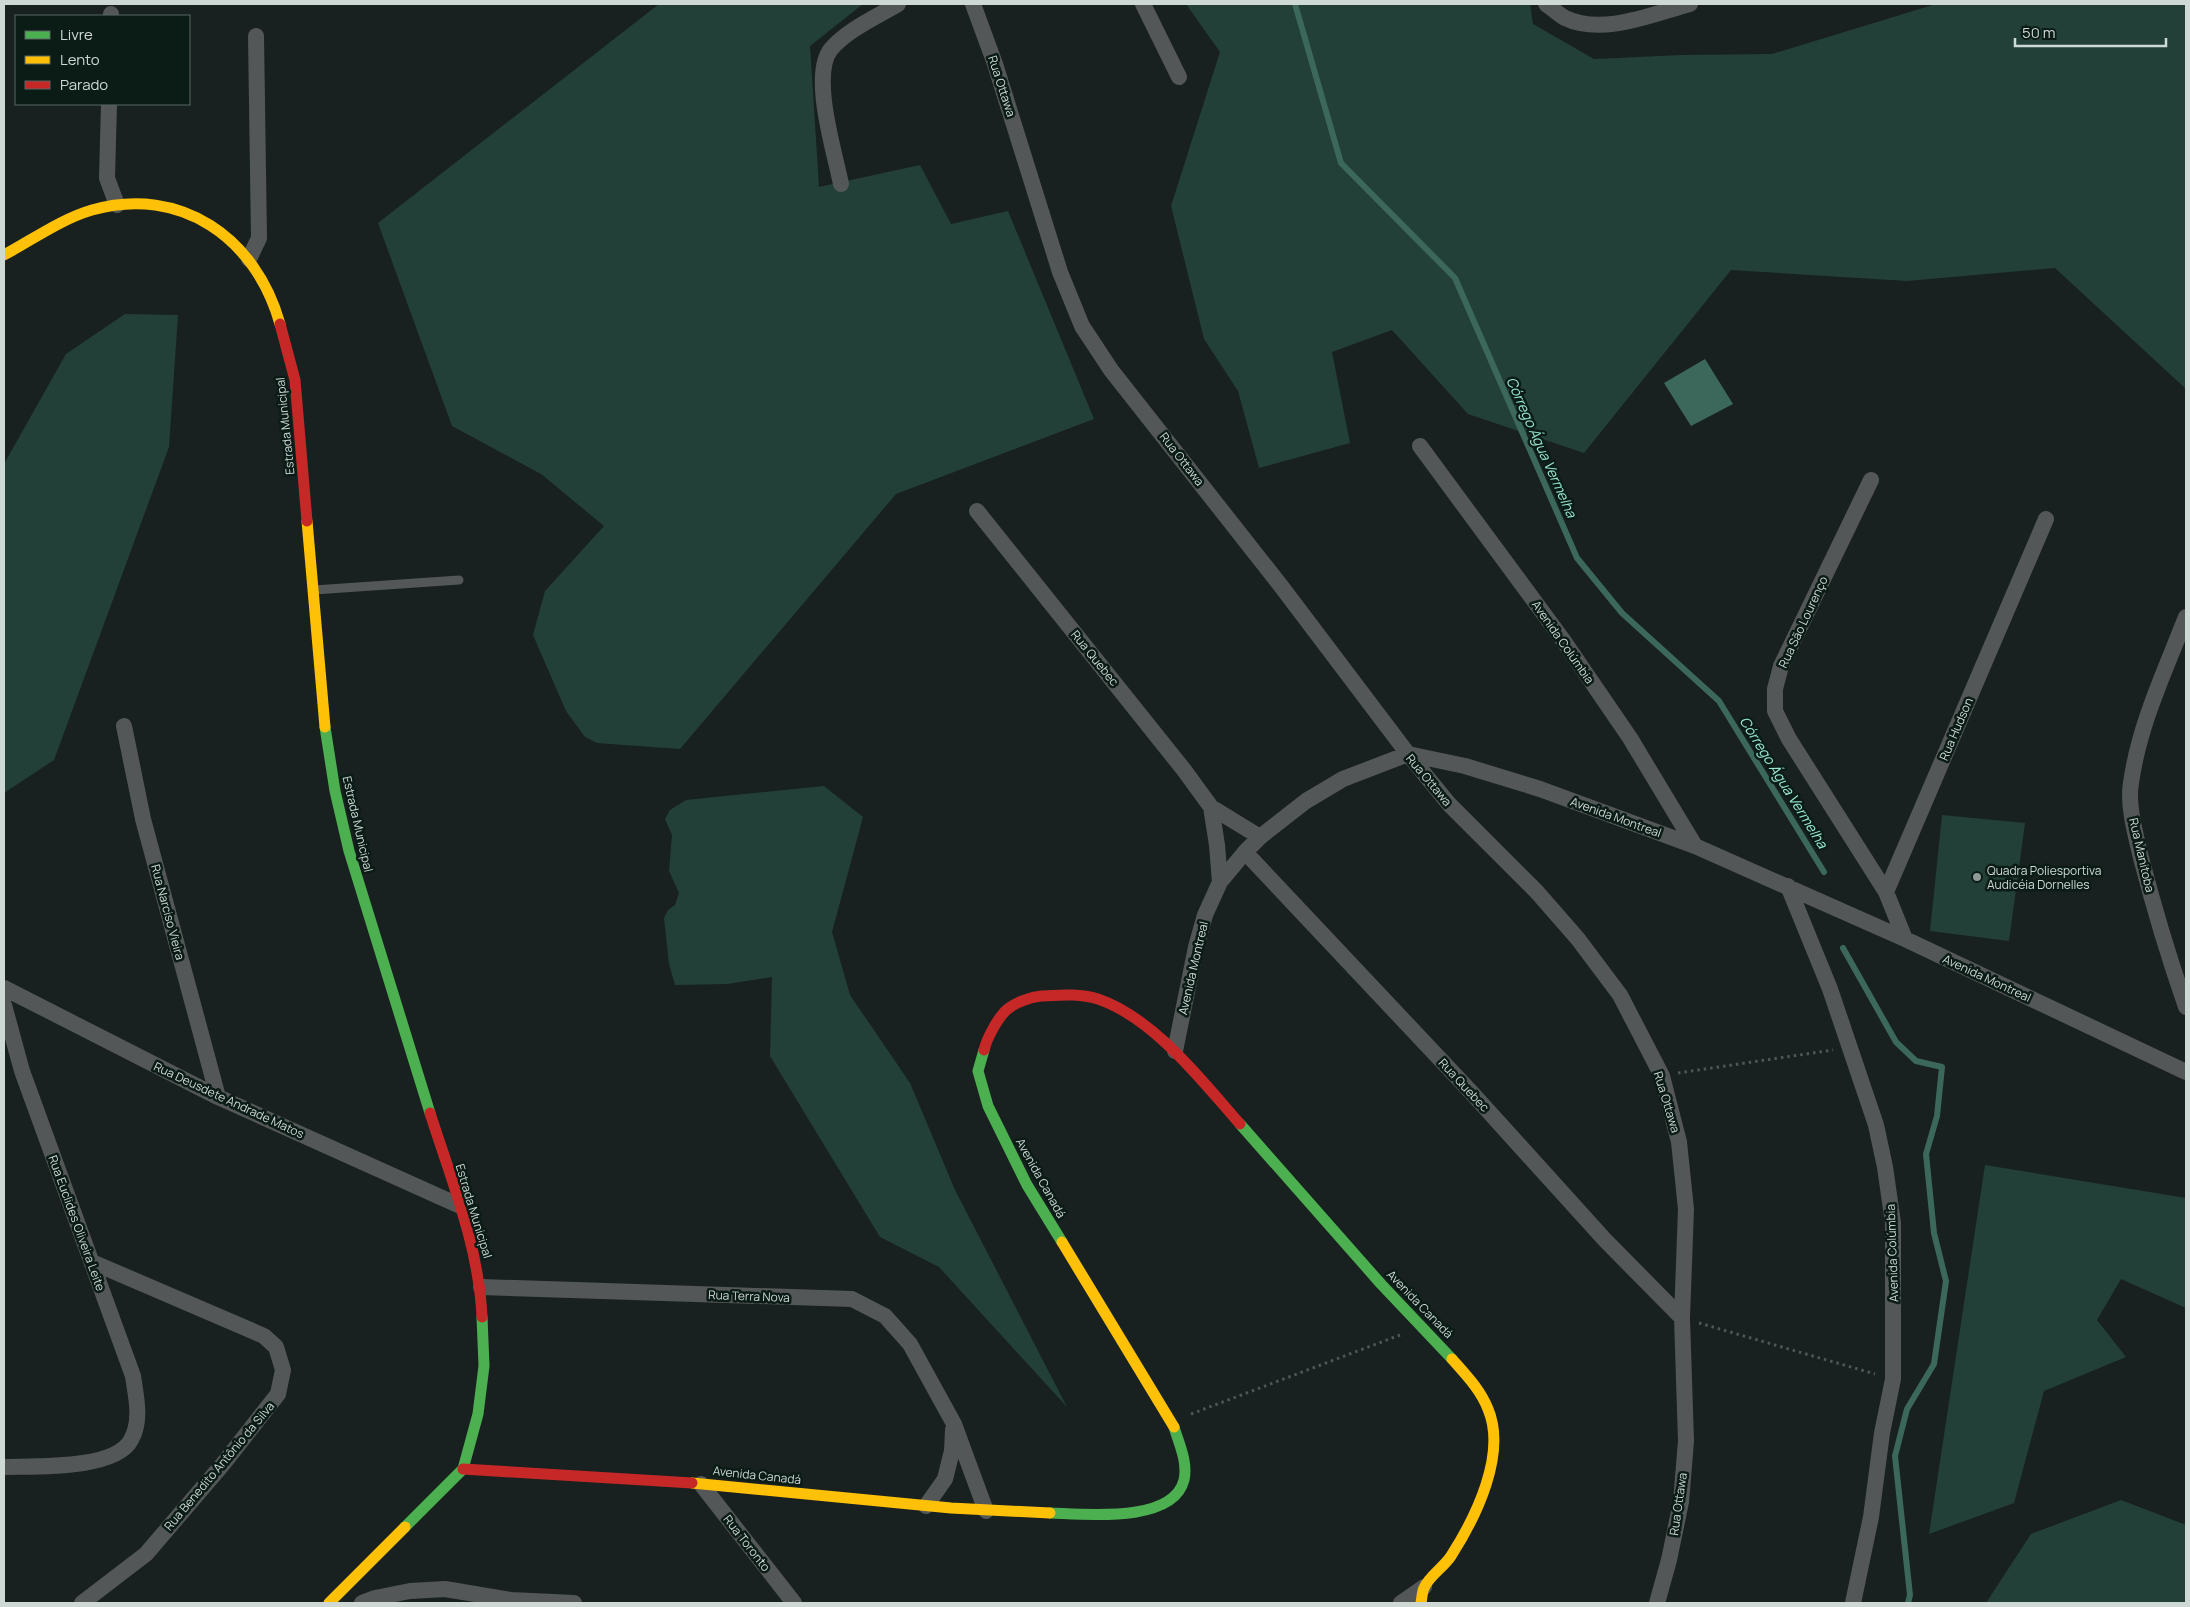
<svg xmlns="http://www.w3.org/2000/svg" width="2190" height="1607" viewBox="0 0 2190 1607" font-family="Manrope,sans-serif">
<style>
.green{fill:#234038}
.water{fill:#3c685c}
.lines{fill:none;stroke-linecap:round;stroke-linejoin:round}
.stream{stroke:#3c685c;stroke-width:6}
.path{stroke:#515554;stroke-width:3;stroke-dasharray:2.5 4;stroke-linecap:butt}
.lane{stroke:#545757;stroke-width:9}
.street{stroke:#545757;stroke-width:16}
.fast{stroke:#4caf50;stroke-width:11}
.slow{stroke:#ffc107;stroke-width:11}
.jam{stroke:#c62828;stroke-width:11}
.poi-dot{fill:#8e9895;stroke:#0b1c17;stroke-width:2}
.labels{text-anchor:middle;dominant-baseline:central;stroke-width:5;stroke-linejoin:round;paint-order:stroke}
.street-label{font-size:12px;fill:#ced8d5;stroke:#0b1c17}
.poi-label{font-size:12px;fill:#ced8d5;stroke:#0b1c17;text-anchor:start}
.water-label{font-size:14px;font-style:italic;fill:#99ead3;stroke:#0b1c17}
</style>
<rect width="100%" height="100%" fill="#18211f"/>
<path class="green" d="M659,4H863L810,46L819,187L920,165L951,224L1008,211L1094,419L896,494L680,749L597,743L585,737L566,711L533,635L545,591L604,526L541,474L452,426L378,223Z
M1186,4H1530L1533,24L1594,59L1682,55L1772,54L1936,4H2186V389L2055,268L1907,281L1731,270L1584,453L1468,414L1392,330L1332,352L1350,443L1259,468L1238,391L1204,339L1171,206L1220,52Z
M125,314L178,315L169,447L54,760L4,793V464L66,354Z
M824,786L863,817L832,932L850,995L910,1083L955,1190L1067,1407L939,1267L880,1237L770,1056L772,977L727,984L675,985L669,964L664,918L668,910L675,905L679,893L669,871L672,835L665,819L670,810L686,800Z
M1942,815L2025,823L2009,941L1930,931Z
M1985,1165L2186,1198V1308L2121,1279L2097,1320L2126,1357L2044,1391L2014,1503L1929,1534Z
M2121,1500L2186,1525V1603H1986L2031,1534Z"/>
<path class="water" d="M1705,359L1733,404L1691,426L1664,383Z"/>
<g class="lines">
<path class="stream" d="M1295,4L1341,163L1455,278L1577,558L1622,613L1719,701L1824,872
M1843,948L1896,1042L1916,1061L1942,1067L1937,1116L1926,1154L1934,1233L1946,1281L1934,1364L1907,1409L1895,1456L1910,1595L1908,1603"/>
<path class="path" d="M1678,1073L1833,1050
M1699,1323L1875,1374
M1191,1414L1400,1335"/>
<path class="lane" d="M314,590L459,580"/>
<path class="street" d="M973,4L995,64L1060,272L1082,326L1111,370L1281,586L1408,754L1449,804L1537,892L1578,939L1620,995L1662,1076L1679,1142L1686,1209L1682,1318L1686,1441L1681,1502L1669,1560L1657,1603
M1143,4L1179,77
M1546,4C1552,8 1558,14 1565,18C1603,36 1652,14 1690,4
M111,16V14
M109,104L107,178L117,205
M841,184C835,153 810,75 831,49C847,30 876,17 898,4
M249,259L259,238L256,36
M1420,446L1563,640L1630,738L1695,846
M1871,480L1781,666L1775,689V711L1789,739L1886,892
M977,511L1184,770L1211,807L1217,845L1220,882
M2186,617C2165,671 2139,725 2131,783C2127,805 2136,836 2141,858C2154,908 2169,958 2186,1007
M124,726L143,819L218,1097
M1211,807L1260,837
M1245,852L1471,1092L1605,1240L1682,1318
M1788,886L1830,989L1876,1125L1885,1167L1893,1223V1379L1882,1433L1871,1517L1853,1603
M1905,939L1886,892L2046,519
M4,988L218,1097L458,1205
M4,1005L22,1071L133,1376C136,1397 142,1420 131,1440C115,1470 34,1466 4,1467
M1175,1051L1196,947L1205,915L1220,882L1245,852L1260,837L1306,801L1343,779L1408,754L1465,766L1540,789L1695,846L1905,939L2186,1072
M481,1287L852,1299L885,1316L910,1344L954,1424L986,1511
M701,1484L794,1603
M926,1506L945,1479L952,1451L953,1430
M82,1603L146,1554L223,1464L278,1394L283,1370L276,1347L264,1336L92,1262
M362,1603L375,1598L410,1591L445,1589L511,1600L574,1603
M1401,1603L1424,1587"/>
<path class="fast" d="M325,727L335,791L349,851L430,1113
M984,1050L978,1071L988,1106L1027,1185L1062,1242
M1240,1124L1381,1284L1452,1359
M1050,1513C1084,1514 1173,1524 1184,1480C1188,1462 1179,1444 1174,1427
M405,1527L463,1469L478,1414L484,1366L482,1317"/>
<path class="slow" d="M4,255C32,240 61,219 92,210C181,185 256,238 280,324
M307,521L325,727
M1062,1242L1174,1427
M692,1483L951,1508L1050,1513
M329,1603L405,1527
M1421,1603C1422,1598 1422,1592 1424,1588C1429,1576 1444,1567 1451,1556C1476,1517 1507,1454 1488,1409C1480,1389 1466,1375 1452,1359"/>
<path class="jam" d="M280,324L295,380L307,521
M984,1050C987,1038 999,1015 1009,1008C1017,1002 1031,997 1041,996C1060,995 1079,993 1098,999C1154,1018 1202,1081 1240,1124
M430,1113C451,1179 479,1247 482,1317
M463,1469L692,1483"/>
</g>
<circle class="poi-dot" cx="1977" cy="877" r="5"/>
<g class="labels">
<g class="street-label">
<text transform="translate(1002 86) rotate(72)">Rua Ottawa</text>
<text transform="translate(285 426) rotate(-96)">Estrada Municipal</text>
<text transform="translate(1182 459) rotate(52)">Rua Ottawa</text>
<text transform="translate(1803 622) rotate(-65)">Rua São Lourenço</text>
<text transform="translate(1563 642) rotate(55)">Avenida Colúmbia</text>
<text transform="translate(1095 658) rotate(51)">Rua Quebec</text>
<text transform="translate(1956 729) rotate(-67)">Rua Hudson</text>
<text transform="translate(1429 780) rotate(50)">Rua Ottawa</text>
<text transform="translate(1616 817) rotate(20)">Avenida Montreal</text>
<text transform="translate(358 824) rotate(77)">Estrada Municipal</text>
<text transform="translate(2142 855) rotate(77)">Rua Manitoba</text>
<text transform="translate(168 912) rotate(75)">Rua Narciso Vieira</text>
<text transform="translate(1193 968) rotate(-77)">Avenida Montreal</text>
<text transform="translate(1987 978) rotate(25)">Avenida Montreal</text>
<text transform="translate(1464 1085) rotate(47)">Rua Quebec</text>
<text transform="translate(229 1100) rotate(25)">Rua Deusdete Andrade Matos</text>
<text transform="translate(1667 1102) rotate(73)">Rua Ottawa</text>
<text transform="translate(1041 1178) rotate(61)">Avenida Canadá</text>
<text transform="translate(474 1211) rotate(73)">Estrada Municipal</text>
<text transform="translate(77 1223) rotate(70)">Rua Euclides Oliveira Leite</text>
<text transform="translate(1892 1253) rotate(-92)">Avenida Colúmbia</text>
<text transform="translate(749 1296) rotate(2)">Rua Terra Nova</text>
<text transform="translate(1420 1304) rotate(46)">Avenida Canadá</text>
<text transform="translate(219 1466) rotate(-50)">Rua Benedito Antônio da Silva</text>
<text transform="translate(757 1475) rotate(6)">Avenida Canadá</text>
<text transform="translate(1678 1504) rotate(-82)">Rua Ottawa</text>
<text transform="translate(747 1543) rotate(52)">Rua Toronto</text>
</g>
<g class="poi-label">
<text x="1987" y="870">Quadra Poliesportiva<tspan x="1987" dy="14">Audicéia Dornelles</tspan></text>
</g>
<g class="water-label">
<text transform="translate(1542 447) rotate(66)">Córrego Água Vermelha</text>
<text transform="translate(1784 782) rotate(58)">Córrego Água Vermelha</text>
</g>
</g>
<rect width="2190" height="1607" fill="none" stroke="#ced8d5" stroke-width="10"/>
<rect x="15" y="15" width="175" height="90" fill="#0b1c17" stroke="#596763"/>
<rect x="25" y="31" width="25" height="8" fill="#4caf50" stroke="#596763"/>
<text x="60" y="40" font-size="15" fill="#ced8d5">Livre</text>
<rect x="25" y="56" width="25" height="8" fill="#ffc107" stroke="#596763"/>
<text x="60" y="65" font-size="15" fill="#ced8d5">Lento</text>
<rect x="25" y="81" width="25" height="8" fill="#c62828" stroke="#596763"/>
<text x="60" y="90" font-size="15" fill="#ced8d5">Parado</text>
<path d="M2015 38v8h151v-8" fill="none" stroke="#ced8d5" stroke-width="2.5"/>
<text x="2022" y="38" font-size="15" fill="#ced8d5" stroke="#0b1c17" stroke-width="4" paint-order="stroke">50 m</text>
</svg>
